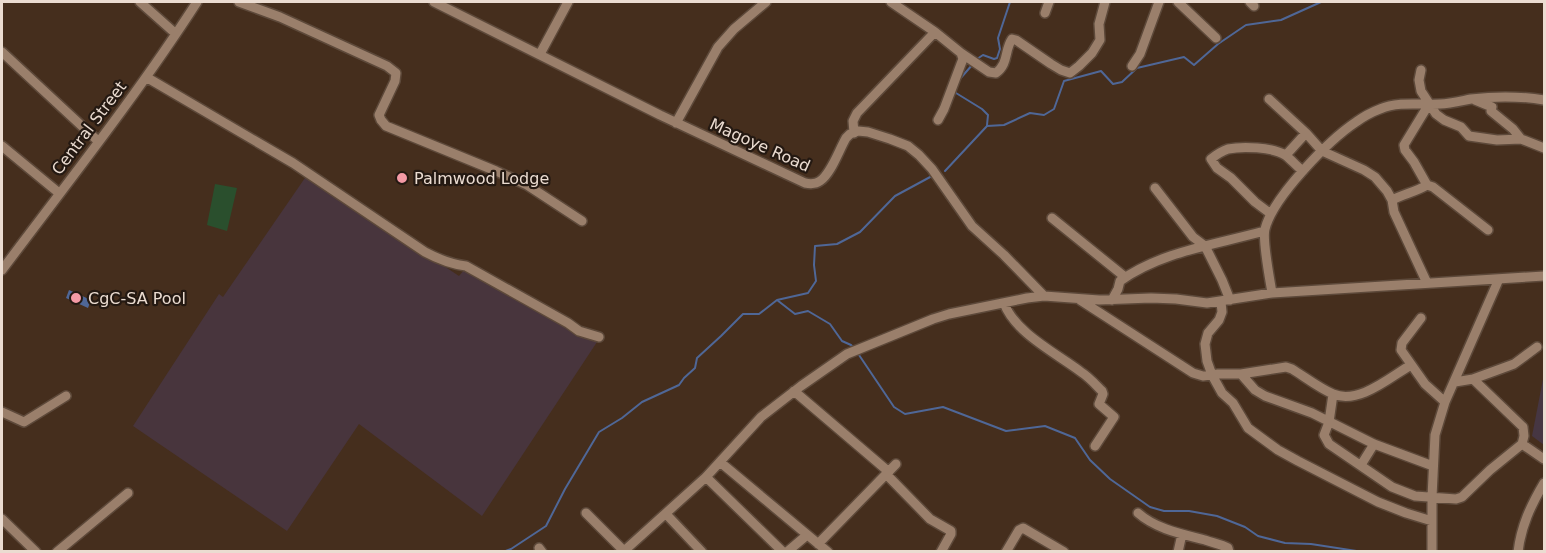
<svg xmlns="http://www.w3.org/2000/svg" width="1546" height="553" viewBox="0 0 1546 553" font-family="'DejaVu Sans',sans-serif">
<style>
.commercial{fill:#463642}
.industrial{fill:#48353d}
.green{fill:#2a4f2d}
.water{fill:#4f6797}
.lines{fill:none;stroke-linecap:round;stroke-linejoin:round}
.stream{stroke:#4f6797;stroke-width:2}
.minor-casing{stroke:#5d493a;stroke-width:12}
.minor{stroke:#9a7f6b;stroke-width:9}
.poi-dot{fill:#f49aa5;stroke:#241912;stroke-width:2}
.labels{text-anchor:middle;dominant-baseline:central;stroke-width:4.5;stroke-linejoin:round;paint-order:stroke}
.street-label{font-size:16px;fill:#ebdcd1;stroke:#241912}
.poi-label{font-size:16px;fill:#ebdcd1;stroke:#241912;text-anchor:start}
</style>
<rect width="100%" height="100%" fill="#452e1d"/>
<path class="commercial" d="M1544,374V445L1532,436Z"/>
<path class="industrial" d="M307,175L459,276L464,270L597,342L482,516L359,424L287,531L133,426L219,294L223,297Z"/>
<path class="green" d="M215,184L237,188L227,231L207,225Z"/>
<path class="water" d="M69,290L91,300L88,308L66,298Z"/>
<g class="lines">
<path class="stream" d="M977,59L983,55L994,59L997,58L1000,49L998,38L1010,2
M959,80L973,64
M956,88V93L982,109L988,115L987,125
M945,171L987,126L1004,125L1030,113L1044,115L1054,109L1064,81L1101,71L1113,84L1122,82L1137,68L1184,57L1194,65L1218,44L1246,25L1281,20L1321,2
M777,300L795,314L808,311L830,324L842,341L851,345L854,348
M857,352L894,407L905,414L943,407L1006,431L1045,426L1075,438L1090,460L1110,479L1150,507L1164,511H1189L1217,516L1245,527L1258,536L1285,543L1311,544L1363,552
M503,552L511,549L546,526L565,489L599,432L622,418L642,402L679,385L684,378L695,368L697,358L721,336L743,314H759L777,300L808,293L816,281L814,265L815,246L837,244L860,232L895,196L932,176
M1385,552L1389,551"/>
<g class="minor-casing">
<path id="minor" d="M140,2L176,34
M239,2L280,17L387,66L396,73L395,81L379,115L381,120L386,126L496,171L527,185L582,221
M434,2L660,115L805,183C810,184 816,184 820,181C831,174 839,150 846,138L850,134L858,131L868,132L890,139L908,146L919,155L932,169L972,226L1004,255L1044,296
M891,2L935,32L961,53L963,59L961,64L944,109L938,120
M1178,2L1216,38
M1250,2L1254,6
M1045,13L1049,2
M2,52L98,141
M961,53L989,72L996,73C1009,63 1004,51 1012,39L1016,40L1051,64L1061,70L1070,73L1079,66L1092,53L1100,40L1099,24L1105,2
M540,54L568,2
M1132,66L1140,54L1159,2
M1421,70L1419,80L1421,91L1436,114L1444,120L1461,127L1469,136L1497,140L1521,139L1544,148
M146,77L293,163L425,252C438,259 450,264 466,266L568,323L579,331L599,337
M1269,99L1306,133L1322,151L1364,170L1375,177L1387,191L1392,200L1394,212L1427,283
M1475,100L1492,107L1491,111L1513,129L1521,139
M676,123L718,47L734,29L766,2
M854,133L853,121L857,113L935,32
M2,146L59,193
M1286,155L1306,133
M1427,185L1414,162L1405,150L1404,145L1429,104
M1155,188L1193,237L1205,246L1222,280L1230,300
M1392,200C1403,194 1416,192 1427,185L1433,187L1488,230
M1271,214L1255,202L1231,178L1217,168L1211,159C1216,155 1222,151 1228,149C1242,146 1273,147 1285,155C1291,159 1296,166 1303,171
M1052,218L1125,277
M2,270C68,182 137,95 197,2
M1272,293C1270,280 1262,240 1265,229C1273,197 1329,140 1356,122C1363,117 1372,112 1380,109C1399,101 1420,105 1440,104C1450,104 1461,101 1471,99C1496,96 1520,96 1544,100
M1080,300L1193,373L1203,376L1218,374H1241L1286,367L1292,369C1305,377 1319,388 1333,394C1359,405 1390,377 1411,365
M1112,300L1118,289L1120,281C1162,251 1215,245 1264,231
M1221,302L1222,312L1219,320L1208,333L1205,344L1207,361L1212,375L1222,393L1233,403L1248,428L1278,450L1298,461L1378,502L1406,513L1432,521
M1004,303C1015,333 1056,353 1081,372C1089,377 1095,384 1102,391L1103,394L1099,404L1114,417L1095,446
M1421,318L1402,343L1401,350L1425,384L1445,402
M1241,374L1255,390L1265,396L1312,413L1374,444L1433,466
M1473,379L1523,427L1524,436L1522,444L1544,459
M1455,382L1473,379L1514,364L1537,347
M794,391L889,472
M1333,394L1329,422L1324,435L1329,444L1392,487L1415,496L1456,499L1462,497L1490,470L1522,444
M2,412L24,422L66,396
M720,462L828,552
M1361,465L1374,444
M887,475L930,519L951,531V534L941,552
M706,477L783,552
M586,513L625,552
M1138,513C1156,529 1182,534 1205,540C1213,543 1221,544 1228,548L1229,552
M666,514L702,552
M2,519L36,552
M818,544L896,464
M539,548L542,552
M624,551L706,477L761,417L801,386L847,354L933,319L949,314L1027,298L1044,296L1099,300L1151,298L1176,299L1207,303L1272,293L1544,276
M57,552L128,493
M787,552L807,535
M1006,552L1019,530L1023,528L1064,552
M1178,552L1182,534
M1432,552V497L1435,435L1445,402L1499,279
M1518,552C1521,526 1531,505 1544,483"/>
</g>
<use href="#minor" class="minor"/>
</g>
<g class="poi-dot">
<circle cx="402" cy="178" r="6"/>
<circle cx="76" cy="298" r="6"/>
</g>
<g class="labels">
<g class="street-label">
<text transform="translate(89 128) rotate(-53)">Central Street</text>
<text transform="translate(760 145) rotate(24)">Magoye Road</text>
</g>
<g class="poi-label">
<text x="414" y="178">Palmwood Lodge</text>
<text x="88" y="298">CgC-SA Pool</text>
</g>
</g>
<rect width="1546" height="553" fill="none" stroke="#ebdcd1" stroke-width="6"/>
</svg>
